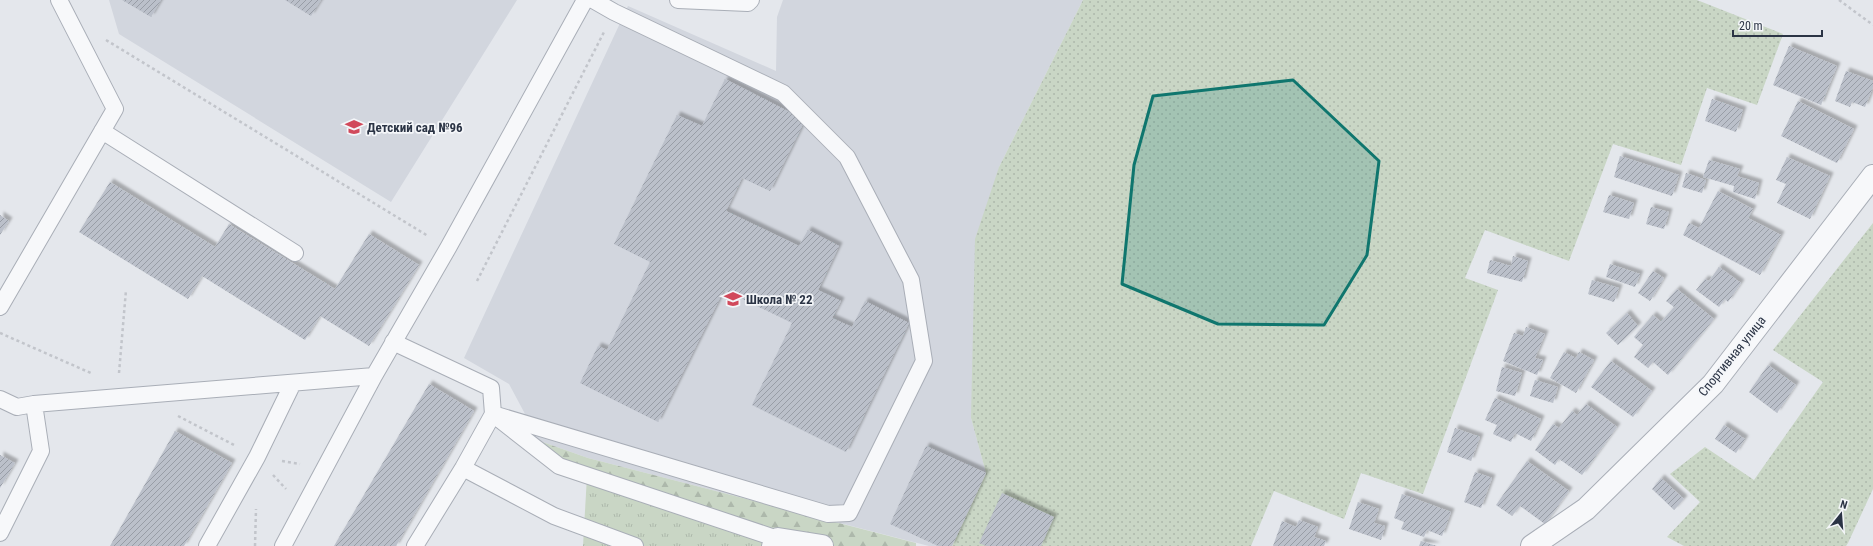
<svg xmlns="http://www.w3.org/2000/svg" width="1873" height="546" viewBox="0 0 1873 546" font-family="'Roboto Condensed',sans-serif">
<style>
.built{fill:#d2d6de}
.grass{fill:url(#grass-tufts)}
.forest{fill:url(#forest-firs)}
.garden{fill:url(#garden-dots)}
.building{fill:url(#building-hatch);filter:url(#shadow)}
.lines{fill:none;stroke-linecap:round;stroke-linejoin:round}
.lane-casing{stroke:#a9aeb7;stroke-width:18}
.street-casing{stroke:#a9aeb7;stroke-width:24}
.path{stroke:#c2c5cb;stroke-width:2.5;stroke-dasharray:3 3;stroke-linecap:butt}
.lane{stroke:#f7f8fa;stroke-width:16}
.street{stroke:#f7f8fa;stroke-width:22}
.marked{fill:#0f766e;fill-opacity:0.2;stroke:#0f766e;stroke-width:3;stroke-linejoin:round}
.labels{text-anchor:middle;dominant-baseline:central;stroke-width:3.5;stroke-linejoin:round;paint-order:stroke}
.poi-label{font-size:13px;font-weight:bold;fill:#2b3445;stroke:#f4f6f9;text-anchor:start}
.street-label{font-size:13px;fill:#2b3445;stroke:#f4f6f9}
</style>
<defs>
<pattern id="grass-tufts" width="24" height="20" patternUnits="userSpaceOnUse"><rect width="24" height="20" fill="#c9d6c5"/><path d="M3 7l-1-3M5 7V3M7 7l1-3M15 17l-1-3M17 17v-4M19 17l1-3" fill="none" stroke="#adb8ab"/></pattern>
<pattern id="forest-firs" width="22" height="20" patternUnits="userSpaceOnUse"><rect width="22" height="20" fill="#c9d6c5"/><path d="M5 1l3.5 6h-7zM16 11l3.5 6h-7z" fill="#adb8ab"/></pattern>
<pattern id="garden-dots" width="8" height="8" patternUnits="userSpaceOnUse"><rect width="8" height="8" fill="#c9d6c5"/><path d="M2 2h.1M6 6h.1" fill="none" stroke="#adb8ab" stroke-width="1.8" stroke-linecap="round"/></pattern>
<pattern id="building-hatch" width="6" height="6" patternUnits="userSpaceOnUse"><rect width="6" height="6" fill="#bbc0ca"/><path d="M-1 1l2-2M0 6l6-6M5 7l2-2" fill="none" stroke="#989da6"/></pattern>
<filter id="shadow"><feDropShadow dx="3.5" dy="-3.5" stdDeviation="1" flood-color="#0004"/></filter>
</defs>
<rect width="100%" height="100%" fill="#e4e7ec"/>
<path class="built" d="M109,0H517L391,202L119,34Z
M783,0H1083L999,167L971,418L986,473L952,546H929L588,458L534,439L524,412L509,384L464,358L628,6L776,71L777,17Z"/>
<path class="grass" d="M587,476L816,546H583Z"/>
<path class="forest" d="M534,439L588,458L916,543V546H816L587,476Z"/>
<path class="garden" d="M1083,0H1697L1783,34L1757,105L1707,88L1681,165L1613,144L1569,261L1485,230L1465,278L1498,290L1423,494L1361,473L1344,519L1274,491L1251,546H952L986,473L971,418L975,239L999,167Z
M1873,223V489L1848,543L1846,546H1684L1667,537L1700,502L1670,474L1705,447L1754,480L1823,382L1773,350Z"/>
<path class="building" d="M122,0H161L151,17Z
M285,0H321L311,16Z
M1789,46L1837,66L1821,105L1773,85Z
M1846,71L1873,81V87L1865,107L1852,102L1850,107L1835,101Z
M725,79L805,120L770,191L742,178L726,211L799,246L808,230L839,246L818,290L841,301L832,318L852,327L865,301L909,323L846,452L752,405L792,323L724,290L658,422L580,383L598,346L607,350L650,262L614,244L677,115L702,126Z
M1712,99L1743,110L1736,132L1705,121Z
M1798,101L1854,129L1837,163L1781,136Z
M1620,156L1679,175L1672,196L1614,177Z
M1787,157L1830,176L1810,219L1777,203L1786,184L1776,180Z
M1709,160L1740,169L1737,176L1759,183L1755,199L1733,192L1734,186L1703,177Z
M1686,173L1706,180L1702,193L1682,187Z
M110,182L215,247L229,224L335,289L369,234L419,265L369,346L320,316L305,340L202,276L188,299L79,232Z
M1718,191L1753,209L1748,218L1781,235L1760,275L1683,235L1689,223L1699,228Z
M1609,195L1634,203L1629,219L1603,212Z
M1651,207L1669,212L1664,229L1646,224Z
M0,215L9,221L0,235Z
M1513,256L1528,261L1522,282L1487,273L1490,260L1511,266Z
M1610,264L1640,274L1635,287L1606,277Z
M1719,267L1741,283L1728,302L1725,299L1719,307L1696,290L1705,279L1709,281Z
M1653,271L1664,278L1650,301L1638,293Z
M1592,280L1619,288L1614,302L1588,294Z
M1677,289L1714,319L1668,375L1653,362L1648,368L1634,357L1643,345L1634,337L1653,315L1661,322L1674,307L1666,301Z
M1627,313L1638,326L1618,345L1606,333Z
M1526,327L1545,334L1535,358L1543,360L1537,375L1503,361L1514,333L1523,336Z
M1564,352L1576,358L1579,352L1594,360L1576,393L1550,378Z
M1611,361L1652,391L1633,417L1591,387Z
M1768,365L1796,385L1777,413L1749,392Z
M1502,367L1522,373L1515,396L1496,391Z
M1535,380L1558,387L1553,403L1530,396Z
M429,384L474,411L396,546H334Z
M1495,398L1541,419L1531,441L1515,433L1511,442L1493,434L1497,425L1485,420Z
M1586,404L1617,427L1582,475L1559,459L1555,465L1535,450L1553,424L1559,428L1572,411L1577,415Z
M1724,425L1745,439L1736,453L1715,439Z
M1455,428L1480,437L1471,461L1447,452Z
M175,431L232,463L184,546H110Z
M926,446L986,473L952,546H938L890,524Z
M0,455L15,463L0,488Z
M1527,461L1569,491L1545,524L1520,506L1512,516L1496,505Z
M1475,472L1492,478L1481,508L1464,502Z
M1661,478L1684,499L1674,510L1652,489Z
M1002,493L1054,517L1041,546H986L979,543Z
M1402,494L1451,512L1442,536L1427,530L1424,537L1401,529L1404,522L1394,518Z
M1358,502L1379,509L1374,523L1385,526L1381,540L1349,529Z
M1299,520L1318,527L1314,537L1326,541L1324,546H1273L1282,521L1296,527Z
M1421,541L1437,546H1419Z"/>
<g class="lines">
<g class="lane-casing">
<path id="lane" d="M678,0L748,3L751,0
M102,131L295,253
M0,307L115,109L59,0
M393,342L491,388L493,414L463,468L415,546
M0,399L17,407L34,404L374,376L448,248L585,0
M493,414L828,514L849,513L924,361L911,280L847,157L783,93L614,12L593,0
M499,419L559,466L778,539L770,546
M463,468L554,516L635,546
M0,533L41,451L34,404
M207,546L257,457L293,383
M283,546L374,376"/>
</g>
<g class="street-casing">
<path id="street" d="M778,539L822,546
M1532,546L1586,509L1713,384L1873,176"/>
</g>
<path class="path" d="M1839,0L1873,25
M106,40L428,236
M477,281L604,32
M0,333L93,374
M119,373L126,290
M178,416L236,446
M282,461L300,464
M273,475L286,489
M255,546L256,509"/>
<use href="#lane" class="lane"/>
<use href="#street" class="street"/>
</g>
<path class="marked" d="M1293,80L1379,161L1367,255L1324,325L1218,324L1122,284L1134,165L1153,96Z"/>
<defs>
<g id="school-bare" transform="scale(1.38)"><path d="M0-5L7-2L0 1L-7-2ZM-4 1L0 2.5L4 1V4Q0 6-4 4Z" fill="#d1495b" stroke="#f4f6f9" stroke-width="2.5" paint-order="stroke"/></g>
</defs>
<g fill-rule="evenodd">
<use href="#school-bare" x="354" y="127"/>
<use href="#school-bare" x="733" y="299"/>
</g>
<g class="labels">
<g class="poi-label">
<text x="367" y="127">Детский сад №96</text>
<text x="746" y="299">Школа № 22</text>
</g>
<g class="street-label">
<text transform="translate(1732 356) rotate(-51)">Спортивная улица</text>
</g>
</g>
<g transform="translate(1841 514) rotate(17)" stroke="#f4f6f9" stroke-width="3" paint-order="stroke">
<path d="M0-3L7 15L0 10L-7 15Z" fill="#2b3445"/>
<text y="-6" font-size="11" font-weight="bold" text-anchor="middle" fill="#2b3445">N</text>
</g>
<path d="M1733 30v6h89v-6" fill="none" stroke="#2b3445" stroke-width="2"/>
<text x="1739" y="30" font-size="12" fill="#2b3445" stroke="#f4f6f9" stroke-width="3" paint-order="stroke">20 m</text>
</svg>
